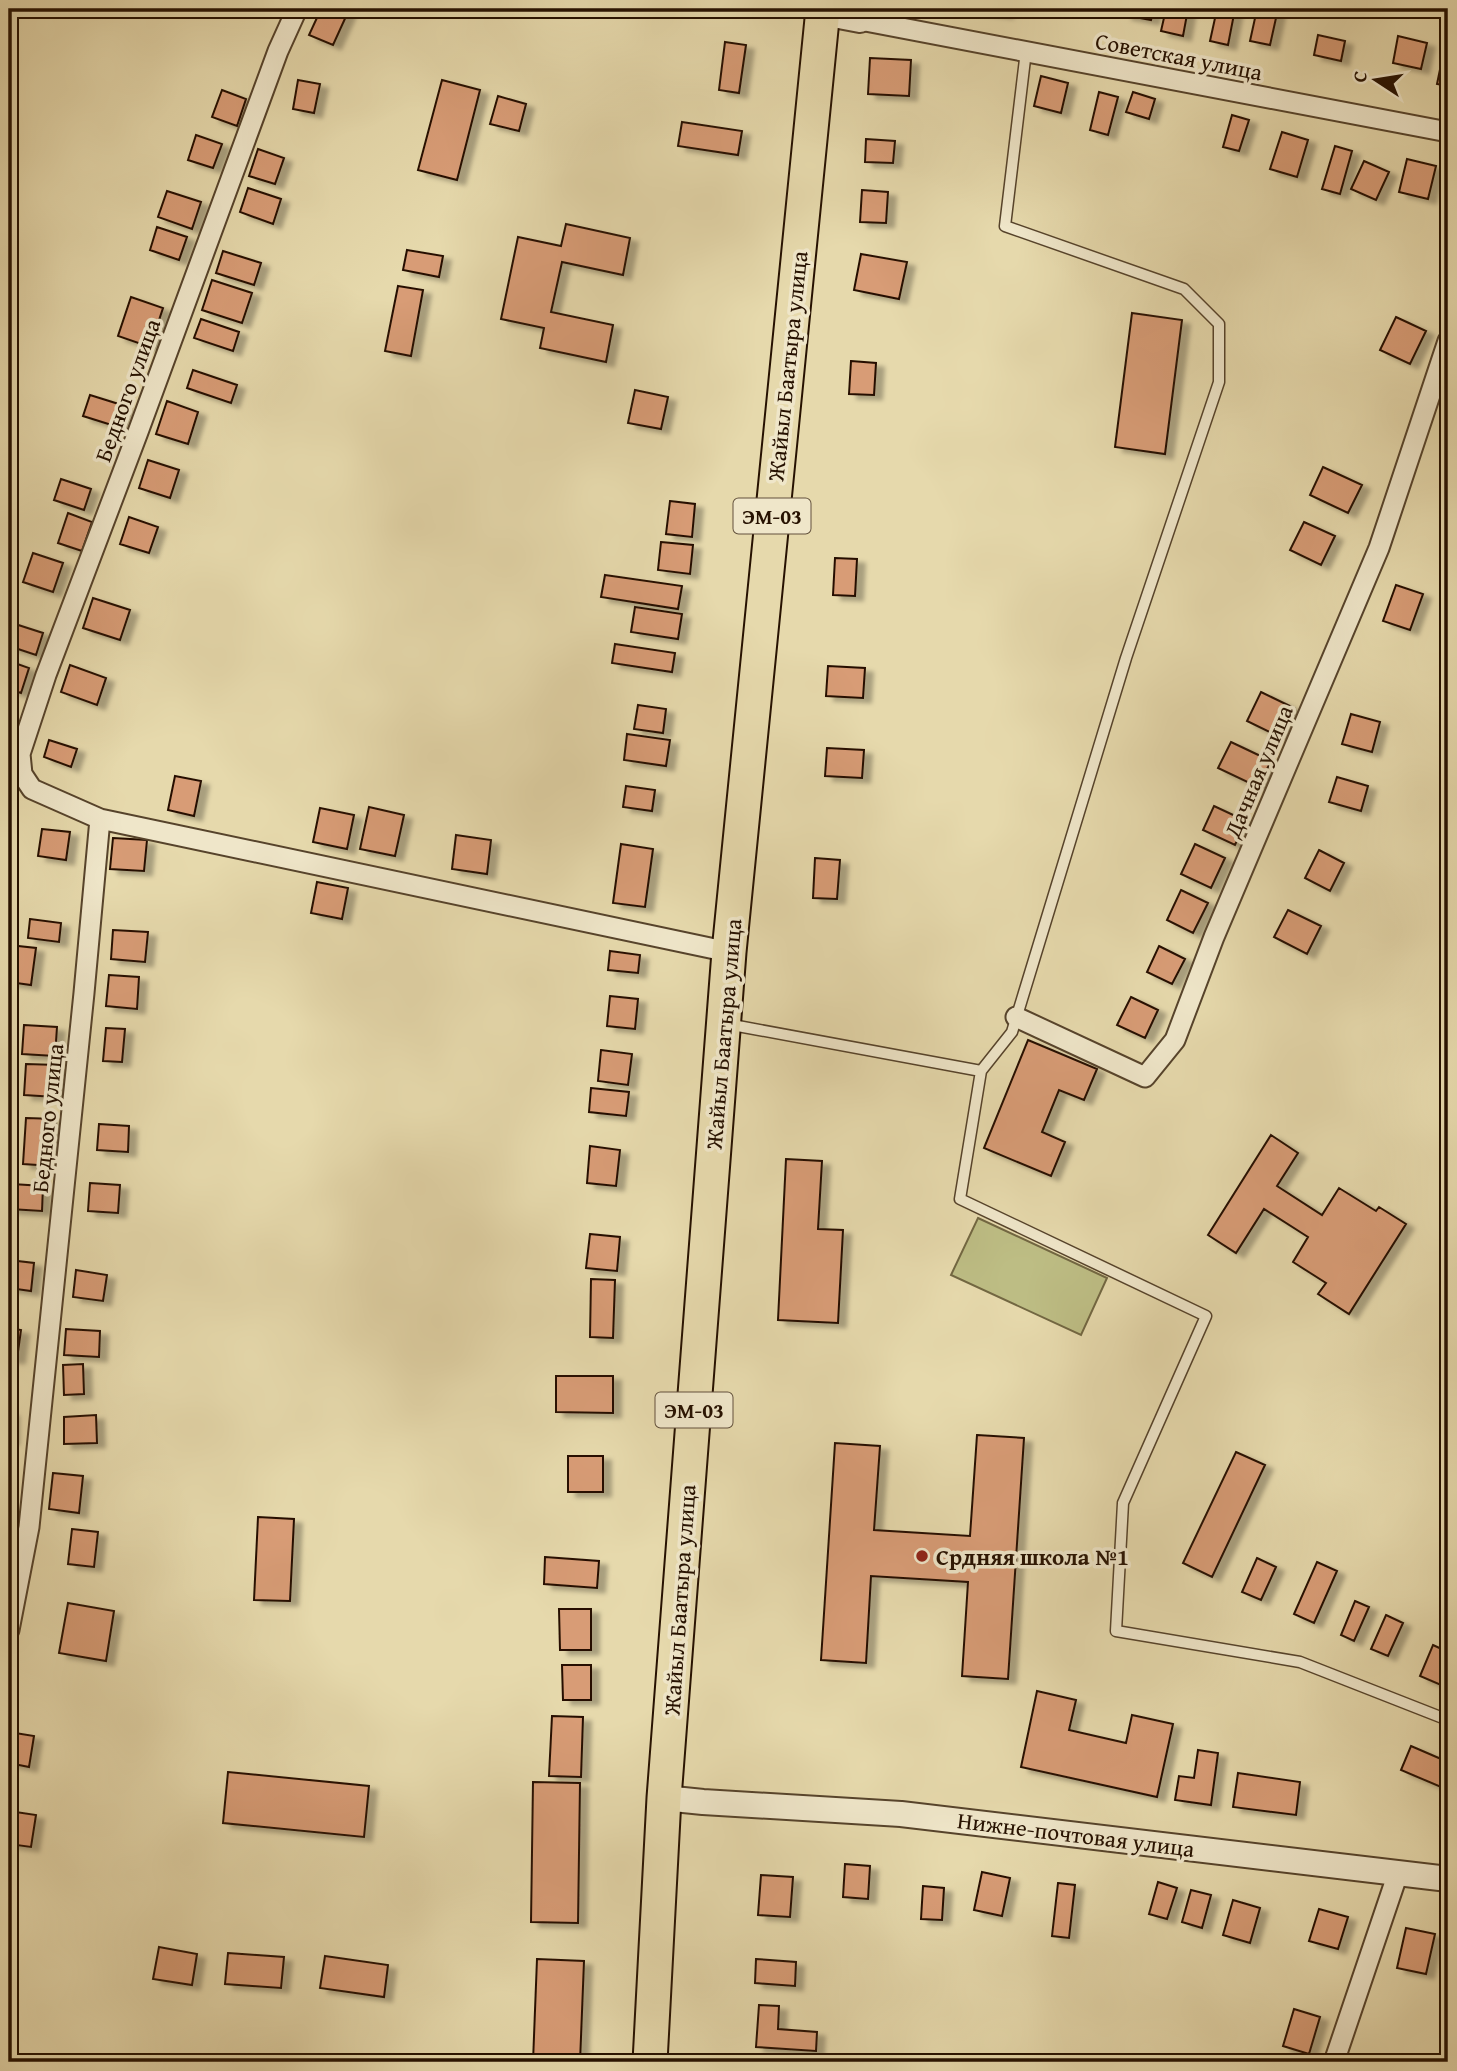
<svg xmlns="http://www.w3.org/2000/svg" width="1457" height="2071" viewBox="0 0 1457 2071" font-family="'Gentium Book Plus',serif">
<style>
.green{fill:#bdbd84;stroke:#726742;stroke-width:2}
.building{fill:#d89c76;stroke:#261100;stroke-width:2;filter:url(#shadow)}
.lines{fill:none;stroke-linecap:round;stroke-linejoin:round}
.service-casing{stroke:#56432b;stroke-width:13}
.minor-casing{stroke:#56432b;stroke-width:23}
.tertiary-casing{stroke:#56432b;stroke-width:28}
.trunk-casing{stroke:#261100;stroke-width:37}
.service{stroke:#efe6c9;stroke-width:10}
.minor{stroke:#efe6c9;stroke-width:19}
.tertiary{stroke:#efe6c9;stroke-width:24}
.trunk{stroke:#e6d9ac;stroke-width:33}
.poi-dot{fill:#8f2418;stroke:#efe6c9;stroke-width:2.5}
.labels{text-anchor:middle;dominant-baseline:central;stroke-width:7;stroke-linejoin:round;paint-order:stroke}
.shield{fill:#efe6c9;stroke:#62513c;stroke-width:2}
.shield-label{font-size:21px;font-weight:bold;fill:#261100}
.street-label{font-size:23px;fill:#261100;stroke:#efe6c9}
.poi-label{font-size:23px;font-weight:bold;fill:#261100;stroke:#efe6c9;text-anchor:start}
</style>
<defs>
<filter id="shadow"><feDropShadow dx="8" dy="4.5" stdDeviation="2" flood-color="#0004"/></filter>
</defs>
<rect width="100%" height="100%" fill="#e6d9ac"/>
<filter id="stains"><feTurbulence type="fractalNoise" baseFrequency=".00286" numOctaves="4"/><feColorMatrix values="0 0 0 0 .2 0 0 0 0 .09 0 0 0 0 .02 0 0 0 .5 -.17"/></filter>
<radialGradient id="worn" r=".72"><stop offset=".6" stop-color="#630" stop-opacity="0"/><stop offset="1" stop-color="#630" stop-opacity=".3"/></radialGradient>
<path class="green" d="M978,1218L1107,1278L1081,1335L951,1275Z"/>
<path class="building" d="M321,9H340L348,12L333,45L309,35Z
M968,9H1006L1005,14Z
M1125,9H1154L1151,20L1124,15Z
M1166,9H1188L1183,36L1161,31Z
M1217,9H1235L1228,45L1210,41Z
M1257,9H1278L1270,45L1250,41Z
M1318,35L1345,41L1341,61L1314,55Z
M1398,36L1427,43L1421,69L1393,63Z
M725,42L746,45L739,93L719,90Z
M1443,55L1448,56V86L1437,84Z
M870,58L911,60L909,96L868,94Z
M1041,76L1068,83L1061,113L1034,106Z
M298,80L320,84L314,113L293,109Z
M442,80L480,90L457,180L418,170Z
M222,90L246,99L237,126L212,117Z
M1099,92L1118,97L1108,135L1090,130Z
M1133,92L1155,99L1149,119L1126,112Z
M498,96L526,104L519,131L490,124Z
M1232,115L1249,120L1239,151L1223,147Z
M682,122L742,131L738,155L678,146Z
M1282,132L1308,140L1297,177L1270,169Z
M196,135L222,144L213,168L188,160Z
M866,139L895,141L893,163L865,162Z
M1335,146L1352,151L1340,194L1322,189Z
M258,149L284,158L275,184L249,176Z
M1407,159L1436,166L1428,199L1399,192Z
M1364,161L1389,172L1376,200L1351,189Z
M248,188L281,199L273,224L240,212Z
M862,190L888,192L886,223L860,222Z
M167,191L201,202L192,229L158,217Z
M566,224L630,238L623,275L562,262L551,312L613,325L606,362L540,348L544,328L501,319L518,237L561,246Z
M157,227L187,237L179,260L150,250Z
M407,250L443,256L439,277L403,270Z
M223,251L261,263L254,285L216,273Z
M861,254L907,262L899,299L854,290Z
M212,280L252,293L242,323L202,310Z
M398,286L423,290L411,356L385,351Z
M131,297L163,308L150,347L118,336Z
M1132,313L1182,320L1165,454L1115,447Z
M1396,317L1426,331L1410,364L1380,350Z
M201,319L239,332L233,351L194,338Z
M851,361L876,363L874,395L849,394Z
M193,370L237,385L231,403L187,388Z
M635,390L668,397L661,429L628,423Z
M90,395L125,406L118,427L83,416Z
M167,401L198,412L188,444L156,434Z
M148,460L179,470L170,498L139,488Z
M1323,467L1362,485L1348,513L1310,495Z
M61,479L91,489L84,510L54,500Z
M670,501L695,504L692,537L666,534Z
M68,513L92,522L82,551L58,543Z
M129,517L158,527L149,553L120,544Z
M1304,522L1335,536L1321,565L1290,550Z
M661,542L693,545L690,574L658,570Z
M33,553L63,563L53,592L23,582Z
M835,558L857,559L855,596L833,595Z
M605,575L682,586L678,609L601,597Z
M1396,585L1423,594L1410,630L1383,621Z
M93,598L130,610L120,640L83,628Z
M635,607L682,614L678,639L631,632Z
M9,622L43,633L36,655L9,646Z
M615,644L675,653L672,672L612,663Z
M9,661L29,668L21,693L9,689Z
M70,665L106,678L97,705L61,692Z
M828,666L865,668L863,698L826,696Z
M1261,692L1294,708L1280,737L1247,721Z
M638,705L666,709L663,733L634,729Z
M1351,714L1380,722L1372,752L1342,744Z
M627,734L670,740L666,766L624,760Z
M49,740L77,749L71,767L44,757Z
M1231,742L1271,761L1258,787L1218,768Z
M827,748L864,750L862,778L825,776Z
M175,776L201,781L194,816L168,810Z
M1337,777L1368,786L1361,811L1329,802Z
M626,786L655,790L652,811L623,807Z
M1214,806L1246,821L1235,845L1203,830Z
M369,807L404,815L395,856L360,849Z
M320,808L354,815L347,849L313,842Z
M42,829L70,832L66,860L38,856Z
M456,835L491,840L487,874L452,869Z
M113,838L147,840L144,871L110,869Z
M621,844L653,849L645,907L613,903Z
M1195,844L1225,858L1211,888L1181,874Z
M1319,850L1344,863L1330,891L1305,878Z
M815,858L840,860L837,899L813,898Z
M317,882L348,888L342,919L311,913Z
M1181,890L1208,903L1193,933L1167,920Z
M1288,910L1321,926L1307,954L1274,937Z
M30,919L61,923L59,942L28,938Z
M113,930L148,932L145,962L111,959Z
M9,945L36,948L31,985L9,982Z
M1159,946L1185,959L1172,984L1147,972Z
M610,951L640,955L638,973L608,970Z
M109,975L139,977L137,1009L106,1006Z
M610,996L638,999L635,1029L607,1026Z
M1131,997L1158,1010L1145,1038L1117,1025Z
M24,1025L57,1027L55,1056L22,1054Z
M106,1028L125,1029L122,1062L103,1061Z
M1028,1040L1097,1069L1084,1100L1059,1090L1042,1132L1065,1142L1051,1176L984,1148Z
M601,1050L632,1054L628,1085L598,1081Z
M26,1064L58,1065L56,1097L24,1095Z
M591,1088L629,1092L626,1116L589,1112Z
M26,1118L56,1119L53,1166L23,1164Z
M99,1124L129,1126L128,1152L97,1150Z
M1271,1135L1298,1153L1277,1186L1322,1215L1339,1188L1376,1211L1379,1207L1406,1224L1349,1314L1318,1294L1326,1283L1293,1262L1308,1237L1264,1209L1236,1253L1208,1235Z
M590,1146L620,1150L616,1186L587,1183Z
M786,1159L822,1161L818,1229L843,1230L838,1323L778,1320Z
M90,1183L120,1185L118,1213L88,1211Z
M12,1184L43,1186L42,1211L10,1209Z
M590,1234L620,1237L617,1271L586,1268Z
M9,1260L34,1263L31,1291L9,1288Z
M76,1270L107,1275L103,1301L73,1297Z
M591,1279L615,1280L613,1338L590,1337Z
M9,1328L21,1330L17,1359L9,1358Z
M66,1329L100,1331L99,1357L64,1355Z
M83,1364L84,1394L64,1395L63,1365Z
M556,1376H613V1413L556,1412Z
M9,1412H11V1440H9Z
M96,1415L97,1443L64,1444V1417Z
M977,1435L1024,1438L1008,1679L962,1676L968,1582L871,1576L866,1663L821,1660L835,1443L880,1446L874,1530L970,1536Z
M1236,1452L1265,1465L1212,1577L1183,1563Z
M568,1456H603V1492H568Z
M53,1473L83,1476L79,1513L49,1509Z
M258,1517L294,1519L290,1601L254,1600Z
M72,1529L98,1532L94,1567L68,1564Z
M545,1557L599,1561L597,1588L544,1584Z
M1257,1558L1276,1567L1261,1600L1242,1592Z
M1317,1562L1337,1571L1314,1623L1294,1614Z
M1355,1601L1369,1607L1354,1641L1341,1635Z
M68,1603L114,1611L106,1661L59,1653Z
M559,1609H591V1650H560Z
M1386,1615L1403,1623L1388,1656L1371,1649Z
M1433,1645L1448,1652V1669L1441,1685L1420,1676Z
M562,1665H591V1700H563Z
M1037,1691L1076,1700L1069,1730L1126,1743L1132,1715L1173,1724L1157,1797L1021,1767Z
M552,1716L583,1717L581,1777L549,1776Z
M9,1732L34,1736L29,1767L9,1763Z
M1411,1746L1448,1762V1771L1441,1787L1401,1770Z
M1198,1750L1218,1753L1211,1805L1175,1800L1179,1776L1194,1778Z
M228,1772L369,1786L364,1837L223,1823Z
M1238,1773L1300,1782L1296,1815L1233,1807Z
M533,1782L580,1783L578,1923L531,1922Z
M9,1811L36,1815L31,1847L9,1844Z
M845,1864L870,1866L868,1899L843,1897Z
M982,1872L1010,1878L1002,1916L974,1910Z
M761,1875L793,1877L790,1917L758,1915Z
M1158,1882L1177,1888L1167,1919L1149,1914Z
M1058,1883L1075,1885L1069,1938L1052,1936Z
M923,1886L944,1888L942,1920L921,1919Z
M1191,1890L1211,1895L1202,1928L1182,1922Z
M1233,1900L1260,1908L1250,1943L1223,1935Z
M1319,1909L1348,1917L1338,1949L1309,1941Z
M1406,1928L1435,1934L1426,1974L1397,1968Z
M159,1947L197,1954L192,1985L153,1979Z
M228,1953L284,1957L281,1988L225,1984Z
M325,1956L388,1965L384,1997L320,1988Z
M537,1959L584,1961L580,2062H533Z
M756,1959L796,1962L795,1986L755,1983Z
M759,2005L779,2006L778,2029L817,2032L816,2051L756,2047Z
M1294,2009L1320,2017L1309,2054L1283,2046Z
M769,2054L797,2056L796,2062H769Z"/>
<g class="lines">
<g class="service-casing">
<path id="service" d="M727,1024L981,1071L1012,1032L1126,658L1219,382V324L1184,289L1005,226L1026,51
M981,1071L960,1199L1206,1316L1123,1503L1116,1631L1300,1662L1448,1720"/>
</g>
<g class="minor-casing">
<path id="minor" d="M297,9L278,51L138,432L46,675L20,754L22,774L32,789L100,819L729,952
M860,20L1448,132
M1016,1017L1145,1077L1175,1040L1214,937L1379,548L1448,341
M9,1630L29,1527L84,993L100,819
M1334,2062L1398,1873"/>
</g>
<g class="tertiary-casing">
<path id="tertiary" d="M823,13L860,20
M664,1798L703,1802L901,1814L1448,1879"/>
</g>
<g class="trunk-casing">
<path id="trunk" d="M650,2062L664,1798L729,952L823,9"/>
</g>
<use href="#service" class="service"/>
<use href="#minor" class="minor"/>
<use href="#tertiary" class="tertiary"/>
<use href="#trunk" class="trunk"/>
</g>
<circle class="poi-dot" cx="922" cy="1556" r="7"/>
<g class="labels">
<g class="shield">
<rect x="733.5" y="498.5" width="77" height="35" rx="5"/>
<rect x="655.5" y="1392.5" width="77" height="35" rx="5"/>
</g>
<g class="shield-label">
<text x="772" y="516">ЭМ-03</text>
<text x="694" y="1410">ЭМ-03</text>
</g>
<g class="street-label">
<text transform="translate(1179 56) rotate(11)">Советская улица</text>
<text transform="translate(787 366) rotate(-84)">Жайыл Баатыра улица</text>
<text transform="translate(127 390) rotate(-70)">Бедного улица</text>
<text transform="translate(1258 771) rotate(-67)">Дачная улица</text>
<text transform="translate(723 1034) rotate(-85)">Жайыл Баатыра улица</text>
<text transform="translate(47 1118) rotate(-84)">Бедного улица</text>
<text transform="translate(679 1600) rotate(-86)">Жайыл Баатыра улица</text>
<text transform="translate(1076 1834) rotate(7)">Нижне-почтовая улица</text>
</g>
<g class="poi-label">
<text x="936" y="1556">Срдняя школа №1</text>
</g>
</g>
<rect width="1457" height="2071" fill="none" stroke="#e6d9ac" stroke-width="35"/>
<rect x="10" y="10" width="1436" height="2050" fill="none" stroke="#261100" stroke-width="3.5"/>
<rect x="18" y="18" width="1422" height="2036" fill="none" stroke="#261100" stroke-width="2"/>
<g transform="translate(1376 80) rotate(282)" stroke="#efe6c9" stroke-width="5" paint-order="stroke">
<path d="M0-5L12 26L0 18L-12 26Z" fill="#261100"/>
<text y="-10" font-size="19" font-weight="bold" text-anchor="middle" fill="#261100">С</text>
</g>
<rect width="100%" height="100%" filter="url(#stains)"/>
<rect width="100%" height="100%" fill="url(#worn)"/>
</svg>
